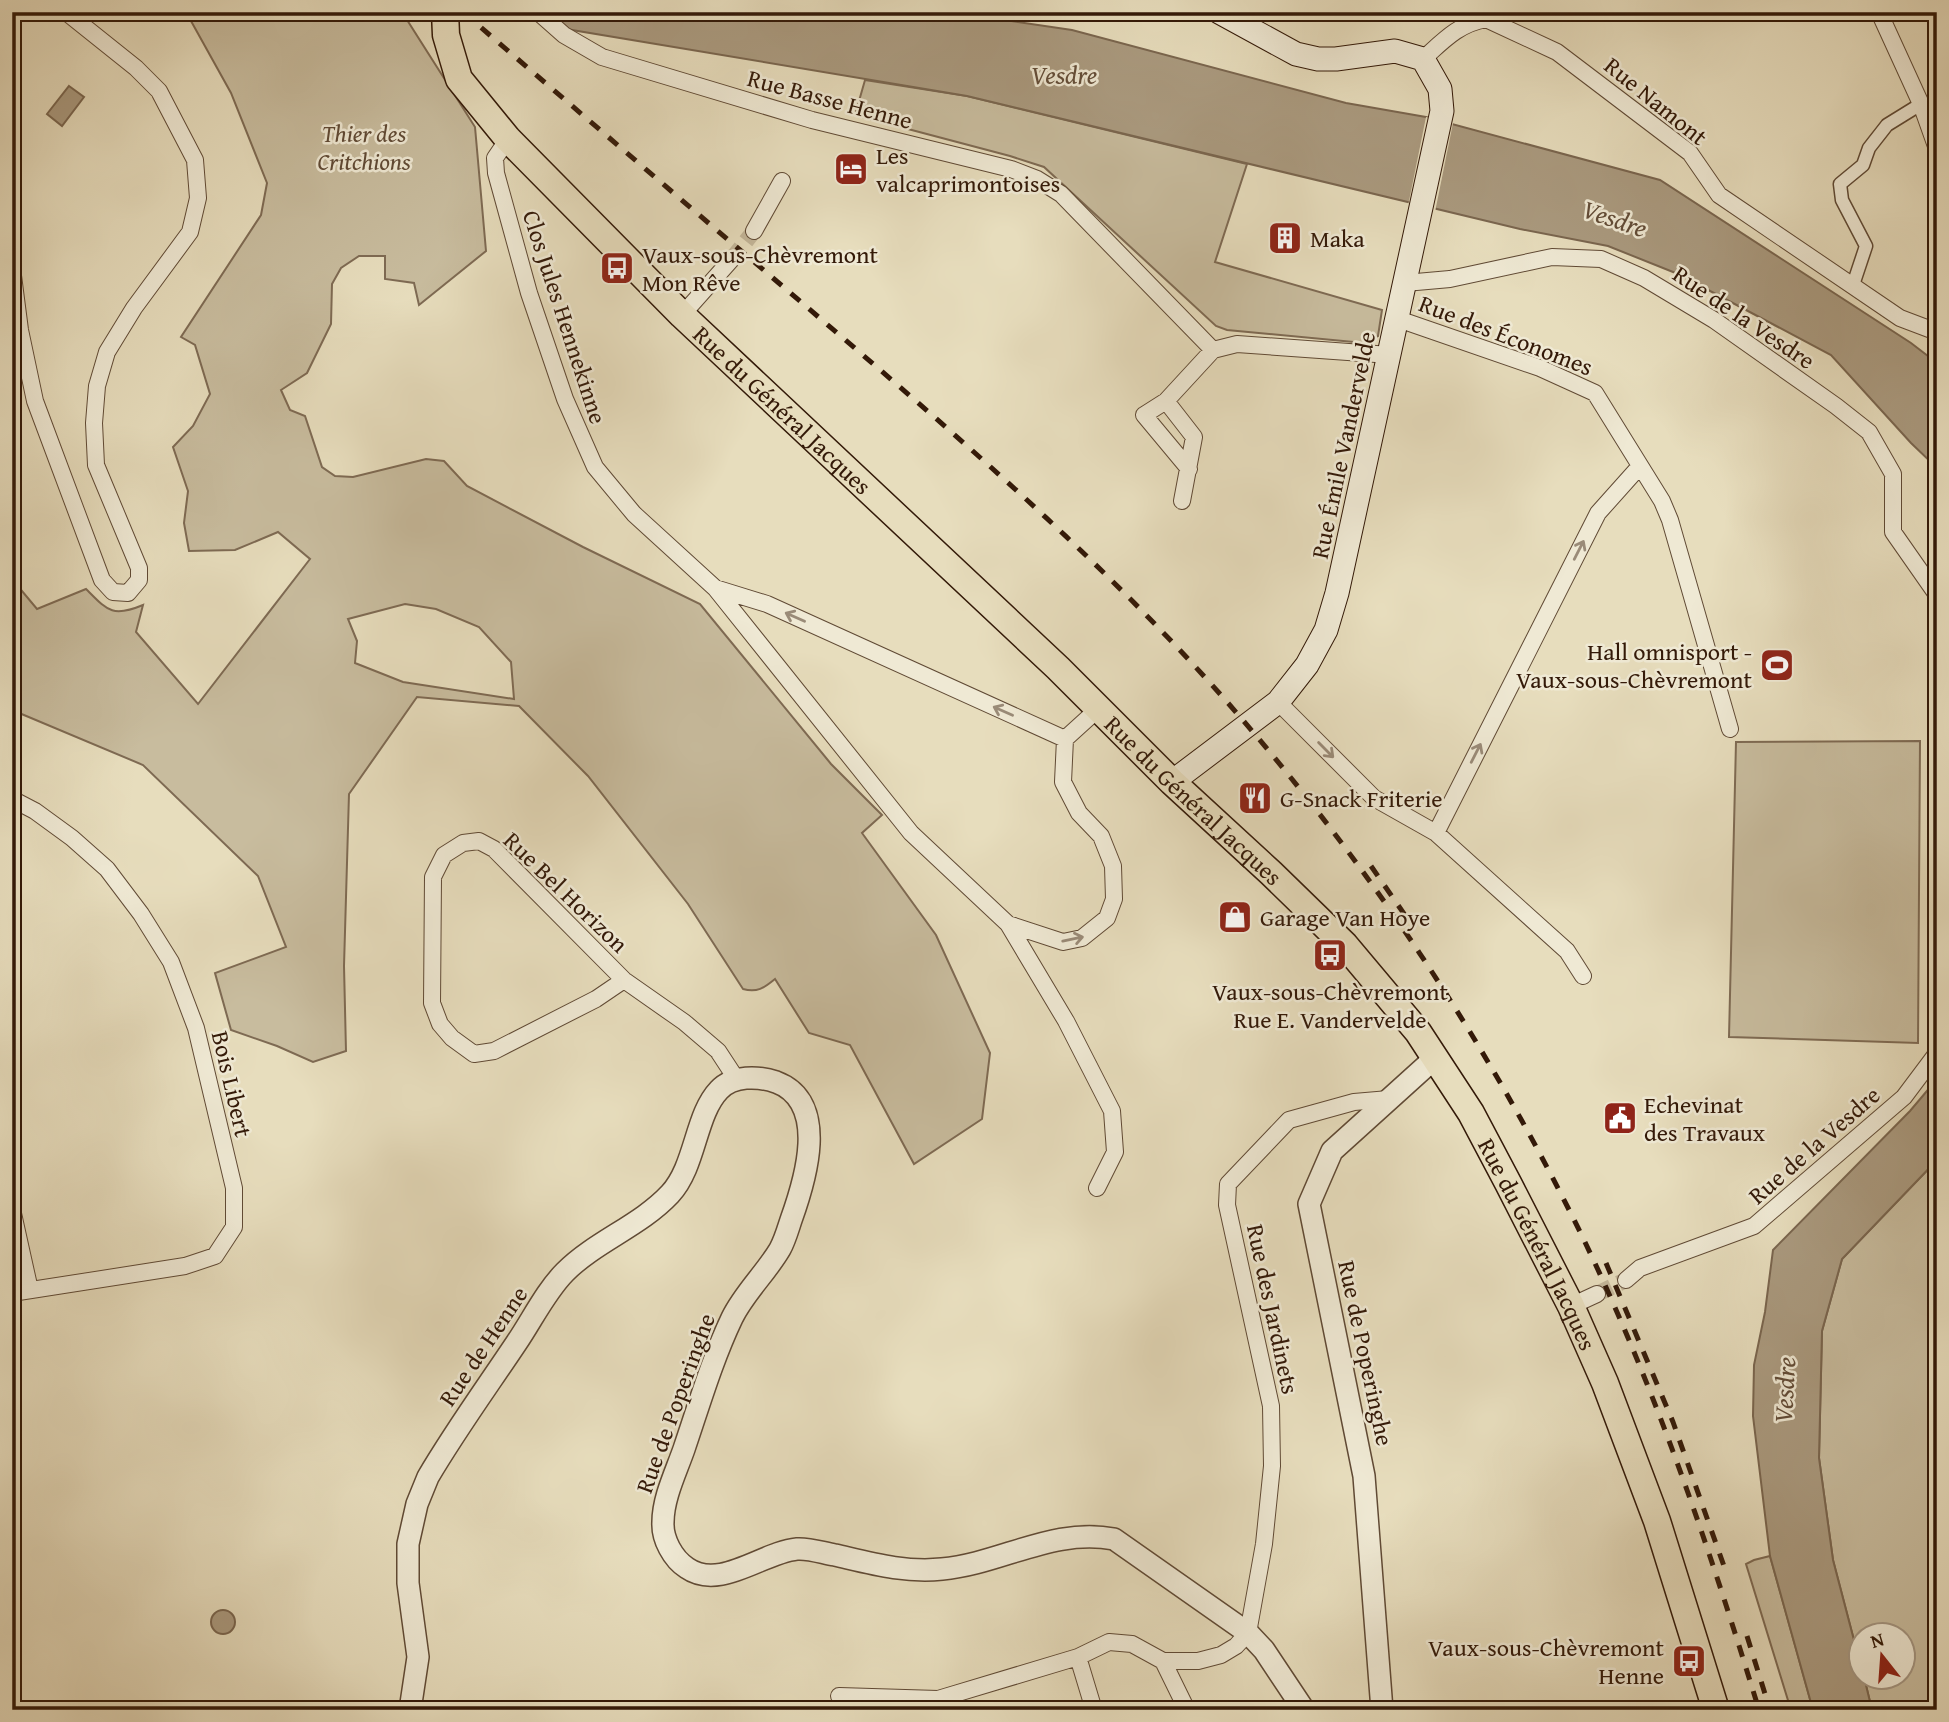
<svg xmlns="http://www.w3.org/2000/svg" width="1949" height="1722" viewBox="0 0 1949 1722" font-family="'Gentium Book Plus',serif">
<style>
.green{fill:#c8bc9e;stroke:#7e6a53;stroke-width:2;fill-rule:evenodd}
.water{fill:#aa9a7f;stroke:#7a664f;stroke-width:2}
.pier{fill:#e7ddbd}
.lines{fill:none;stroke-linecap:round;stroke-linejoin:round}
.minor-tunnel{stroke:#c3b699;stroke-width:16;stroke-dasharray:16 8;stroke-linecap:butt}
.pedestrian-casing{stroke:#604a35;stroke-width:15}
.minor-casing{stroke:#604a35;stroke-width:18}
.tertiary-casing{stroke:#604a35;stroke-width:24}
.secondary-casing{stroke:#331908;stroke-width:25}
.primary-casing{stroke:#331908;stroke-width:29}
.pedestrian{stroke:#efe9d4;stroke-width:12}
.minor{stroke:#efe9d4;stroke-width:16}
.tertiary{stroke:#efe9d4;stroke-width:21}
.secondary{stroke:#efe9d4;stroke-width:23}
.primary{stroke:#e7ddbd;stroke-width:26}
.rail{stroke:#331908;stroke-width:5;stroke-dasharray:12 12;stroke-linecap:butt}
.oneway{stroke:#9a8b78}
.labels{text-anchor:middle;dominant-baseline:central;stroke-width:5;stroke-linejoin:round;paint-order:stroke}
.street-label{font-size:24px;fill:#331908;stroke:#efe9d4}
.park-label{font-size:24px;font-style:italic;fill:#604a35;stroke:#efe9d4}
.poi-label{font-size:24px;fill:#331908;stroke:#efe9d4;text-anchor:start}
.water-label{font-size:26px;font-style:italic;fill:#634d38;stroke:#efe9d4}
</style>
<rect width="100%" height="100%" fill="#e7ddbd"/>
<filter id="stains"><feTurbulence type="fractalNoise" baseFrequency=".00286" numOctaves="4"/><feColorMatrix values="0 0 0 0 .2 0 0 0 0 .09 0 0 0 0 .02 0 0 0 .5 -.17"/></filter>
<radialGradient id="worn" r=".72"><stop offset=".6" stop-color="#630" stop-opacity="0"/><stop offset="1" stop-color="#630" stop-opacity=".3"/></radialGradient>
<path class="green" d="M186,12H402L475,127L486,251L419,305L414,283L385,279V256H359L341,268L332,284L331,324L307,373L281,390L290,410L305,416L322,467L335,476L353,477L426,459L444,461L467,486L583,547L700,604L831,764L882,815L862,833L936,935L990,1053L982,1119L914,1164L850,1045L809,1033L775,979C764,988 757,993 743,989L688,904L588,776L519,706L417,697L349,794L344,966L346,1051L313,1062L277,1046L231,1030L215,973L286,947L258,876L143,765L12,710V579L37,609L86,589C107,610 112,618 143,605L136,632L198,704L310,559L278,532L235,550L189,551L184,523L188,491L173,447L193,426L210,394L195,345L181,337L261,215L267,183L231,93ZM405,604L436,609L479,627L511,662L514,699L403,682L355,663L357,641L348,619Z
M865,80L967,96L1247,164L1215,262L1382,310L1378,336L1364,343L1227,330L1216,326L1044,167L1010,156L855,115Z
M1920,741L1918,1043L1729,1037L1736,742Z
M1937,1160V1710H1872L1864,1677L1904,1676V1634H1862L1861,1667L1833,1560L1819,1458L1822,1331L1842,1259Z
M1770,1556L1813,1710H1791L1746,1564L1754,1560Z"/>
<path class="water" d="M551,12H949L1072,30L1346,103L1426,117L1660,180L1911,343L1937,363V468L1911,443L1831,355L1678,274L1608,246L1520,229L967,96L566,29Z
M69,86L84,97L62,126L47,114Z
M1937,1079V1160L1842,1259L1822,1331L1819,1458L1833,1560L1861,1667L1862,1676L1864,1677L1872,1710H1813L1770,1556L1753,1416L1754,1365L1765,1312L1773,1250L1910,1111Z
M211 1622a12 12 0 1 1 24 0a12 12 0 1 1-24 0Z"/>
<path class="pier" d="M1426,117L1453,123L1435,212L1408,206Z"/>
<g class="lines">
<path class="minor-tunnel" d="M731,260L754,231
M1597,1294L1626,1280"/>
<g class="pedestrian-casing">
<path id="pedestrian" d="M1853,285L1866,246L1842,200L1840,184L1863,165L1869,148L1887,125L1921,104"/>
</g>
<g class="minor-casing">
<path id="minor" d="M538,12L564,35L602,57L812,120L1011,169L1037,179L1061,194L1213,350
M1879,12L1921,104L1937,149
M1486,19L1557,52L1690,153L1719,195L1900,318L1937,332
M1423,59C1443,41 1458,24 1486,19
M508,139L495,158L496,173L529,293L565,399L595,467L634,514L715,588L911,833L1008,924L1066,1021L1112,1111L1115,1152L1097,1188
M754,231L782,181
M12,268L20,330L35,401L102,580L113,592L128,593L139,580V568L96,465L94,423L97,386L107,352L134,308L190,232L198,198L195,160L159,91L136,68L66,12
M1405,283L1450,279L1552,257L1601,259L1644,278L1714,320L1836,406L1869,432L1893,474V532L1937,595
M682,315L731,260
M1398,319L1540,368L1595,393L1662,501L1670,520L1730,729
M1213,350L1237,344L1390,355
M1166,401L1194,437L1182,501
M1189,469L1144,415L1166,401L1213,350
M715,588L767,604L1065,739
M1278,702L1374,798L1436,833L1598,513L1640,466
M12,799L35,811L72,838L107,869L141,914L171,962L196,1028L234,1188V1227L215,1256L185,1266L12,1293
M1436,833L1567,951L1583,976
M1008,924L1063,942L1082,938L1107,918L1114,899L1113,866L1101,836L1079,813L1063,782L1065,739L1098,709
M624,980L596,999L494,1051L474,1054L452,1038L440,1024L432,1003L433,877L444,855L463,843L479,841L494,849L624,980L684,1022L718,1051L737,1080
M12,1209L30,1290
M1626,1280L1640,1268L1754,1226L1904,1097L1937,1053
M1571,1306L1597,1294
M1078,1657L1094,1710
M1163,1661L1187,1710
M839,1696L938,1699L1078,1657L1109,1642L1132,1644L1163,1661H1198L1221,1655L1236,1646L1248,1633L1264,1544L1272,1466L1271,1406L1227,1205L1228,1184L1289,1120L1354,1102L1389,1099"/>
</g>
<g class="tertiary-casing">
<path id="tertiary" d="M410,1710L418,1657L408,1583V1544L417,1504L428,1477C455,1431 487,1387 517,1342C532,1320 546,1291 565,1272C596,1241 640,1226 670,1194C696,1166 695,1115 719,1090C733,1075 758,1076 776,1082C830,1102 805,1181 791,1220C788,1229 785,1240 780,1249C766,1273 744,1293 732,1318C712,1360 699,1405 684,1449C676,1472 663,1498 663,1522C662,1539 673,1559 687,1568C720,1591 763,1552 797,1549C809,1548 823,1553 835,1555C870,1563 905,1573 942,1569C1000,1564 1054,1527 1114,1539L1248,1633L1264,1650L1304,1710
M1382,1710L1364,1476L1309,1204L1332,1151L1436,1057"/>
</g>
<g class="secondary-casing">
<path id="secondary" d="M1172,782L1278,702L1307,665L1326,630L1337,593L1442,111L1440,89L1423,59L1395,51L1336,59H1318L1296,54L1219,12"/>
</g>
<g class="primary-casing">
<g id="primary">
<path id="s1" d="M445,12L446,35L459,79L508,139L682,315L1058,668L1172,782L1271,873L1345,945L1418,1032L1471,1113L1508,1183L1571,1306L1605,1383L1657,1521L1716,1710"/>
</g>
</g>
<use href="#pedestrian" class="pedestrian"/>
<use href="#minor" class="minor"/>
<use href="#tertiary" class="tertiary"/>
<use href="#secondary" class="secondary"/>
<use href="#primary" class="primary"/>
<path class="rail" d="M463,12C571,105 679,198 787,290C934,416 1082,541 1212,685C1360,850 1486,1039 1583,1238C1656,1389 1710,1550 1759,1710
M1371,866L1409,921
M1606,1263L1673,1422L1725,1569
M1747,1636L1770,1710"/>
</g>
<defs><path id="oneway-shaft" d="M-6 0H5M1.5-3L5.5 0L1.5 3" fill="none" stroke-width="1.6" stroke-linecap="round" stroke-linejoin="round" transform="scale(1.75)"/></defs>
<g class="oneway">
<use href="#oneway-shaft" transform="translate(1579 550) rotate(-63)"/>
<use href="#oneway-shaft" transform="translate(795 617) rotate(-156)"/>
<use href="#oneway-shaft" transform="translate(1003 711) rotate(-156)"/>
<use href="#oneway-shaft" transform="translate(1326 750) rotate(45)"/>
<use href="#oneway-shaft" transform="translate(1476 753) rotate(-63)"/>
<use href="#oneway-shaft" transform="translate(1073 939) rotate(-12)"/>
</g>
<defs>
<g id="hotel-square" transform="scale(1.75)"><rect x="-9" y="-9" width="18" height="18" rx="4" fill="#8f2418" stroke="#efe9d4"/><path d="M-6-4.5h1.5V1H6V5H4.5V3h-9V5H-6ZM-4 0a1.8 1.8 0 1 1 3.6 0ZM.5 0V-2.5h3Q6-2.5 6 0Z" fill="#fff"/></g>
<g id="building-square" transform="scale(1.75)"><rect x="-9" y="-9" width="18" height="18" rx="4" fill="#8f2418" stroke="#efe9d4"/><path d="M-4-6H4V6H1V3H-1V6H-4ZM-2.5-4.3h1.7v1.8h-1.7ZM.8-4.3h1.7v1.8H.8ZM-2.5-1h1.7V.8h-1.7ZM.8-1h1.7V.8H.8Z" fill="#fff"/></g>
<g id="bus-square" transform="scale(1.75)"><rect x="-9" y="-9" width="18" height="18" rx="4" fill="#8f2418" stroke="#efe9d4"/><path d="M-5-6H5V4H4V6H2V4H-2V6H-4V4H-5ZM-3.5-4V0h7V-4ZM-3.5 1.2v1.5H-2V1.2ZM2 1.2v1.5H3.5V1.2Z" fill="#fff"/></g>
<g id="stadium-square" transform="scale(1.75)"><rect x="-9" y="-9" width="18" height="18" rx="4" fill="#8f2418" stroke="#efe9d4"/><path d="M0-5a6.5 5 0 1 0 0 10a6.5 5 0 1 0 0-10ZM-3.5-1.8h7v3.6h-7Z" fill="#fff"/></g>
<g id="restaurant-square" transform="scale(1.75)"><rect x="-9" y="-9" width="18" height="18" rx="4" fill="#8f2418" stroke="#efe9d4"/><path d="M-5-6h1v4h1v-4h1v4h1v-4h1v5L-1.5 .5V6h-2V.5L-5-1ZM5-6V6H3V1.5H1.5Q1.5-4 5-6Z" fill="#fff"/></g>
<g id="shop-square" transform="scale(1.75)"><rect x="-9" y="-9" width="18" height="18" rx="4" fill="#8f2418" stroke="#efe9d4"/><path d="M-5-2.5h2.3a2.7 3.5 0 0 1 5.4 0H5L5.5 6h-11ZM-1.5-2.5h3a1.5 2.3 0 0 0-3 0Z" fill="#fff"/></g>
<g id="civic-square" transform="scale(1.75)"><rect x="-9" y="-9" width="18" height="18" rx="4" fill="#8f2418" stroke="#efe9d4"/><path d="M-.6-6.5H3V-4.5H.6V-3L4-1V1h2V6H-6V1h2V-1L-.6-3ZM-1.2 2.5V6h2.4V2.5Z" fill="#fff"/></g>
</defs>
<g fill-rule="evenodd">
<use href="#hotel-square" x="851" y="169"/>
<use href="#building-square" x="1285" y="238"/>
<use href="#bus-square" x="617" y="268"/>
<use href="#stadium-square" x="1777" y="665"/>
<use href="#restaurant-square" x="1255" y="798"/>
<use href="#shop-square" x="1235" y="917"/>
<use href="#bus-square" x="1330" y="955"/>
<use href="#civic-square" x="1620" y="1118"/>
<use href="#bus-square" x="1689" y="1661"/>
</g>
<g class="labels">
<g class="street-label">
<text transform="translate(830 99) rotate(15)">Rue Basse Henne</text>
<text transform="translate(1656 101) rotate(39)">Rue Namont</text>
<text transform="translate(565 317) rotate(72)">Clos Jules Hennekinne</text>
<text transform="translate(1744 317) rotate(34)">Rue de la Vesdre</text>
<text transform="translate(1506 335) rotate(21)">Rue des Économes</text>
<text stroke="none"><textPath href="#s1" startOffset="532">Rue du Général Jacques</textPath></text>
<text transform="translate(1343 445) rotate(-78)">Rue Émile Vandervelde</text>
<text stroke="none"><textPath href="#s1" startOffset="1099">Rue du Général Jacques</textPath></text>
<text transform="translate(566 892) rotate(44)">Rue Bel Horizon</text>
<text transform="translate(232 1084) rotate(77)">Bois Libert</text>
<text transform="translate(1814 1145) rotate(-41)">Rue de la Vesdre</text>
<text stroke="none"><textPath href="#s1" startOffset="1666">Rue du Général Jacques</textPath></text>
<text transform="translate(1273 1309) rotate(78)">Rue des Jardinets</text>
<text transform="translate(483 1346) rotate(-56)">Rue de Henne</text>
<text transform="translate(1366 1353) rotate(78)">Rue de Poperinghe</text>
<text transform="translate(675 1403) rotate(-70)">Rue de Poperinghe</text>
</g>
<g class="park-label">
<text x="364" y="133">Thier des<tspan x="364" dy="28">Critchions</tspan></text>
</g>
<g class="poi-label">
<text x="876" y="155">Les<tspan x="876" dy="28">valcaprimontoises</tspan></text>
<text x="1310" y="238">Maka</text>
<text x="642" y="254">Vaux-sous-Chèvremont<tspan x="642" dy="28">Mon Rêve</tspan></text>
<text x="1752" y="651" text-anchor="end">Hall omnisport -<tspan x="1752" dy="28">Vaux-sous-Chèvremont</tspan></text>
<text x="1280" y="798">G-Snack Friterie</text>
<text x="1260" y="917">Garage Van Hoye</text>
<text x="1330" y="991" text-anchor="middle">Vaux-sous-Chèvremont<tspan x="1330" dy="28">Rue E. Vandervelde</tspan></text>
<text x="1644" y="1104">Echevinat<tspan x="1644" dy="28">des Travaux</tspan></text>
<text x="1664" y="1647" text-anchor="end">Vaux-sous-Chèvremont<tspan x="1664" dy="28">Henne</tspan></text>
</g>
<g class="water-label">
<text x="1064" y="74">Vesdre</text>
<text transform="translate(1615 218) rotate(19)">Vesdre</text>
<text transform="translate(1784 1390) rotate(-87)">Vesdre</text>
</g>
</g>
<rect width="1949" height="1722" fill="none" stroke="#e7ddbd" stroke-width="42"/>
<rect x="14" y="14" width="1921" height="1694" fill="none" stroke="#331908" stroke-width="3.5"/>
<rect x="21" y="21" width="1907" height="1680" fill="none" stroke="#331908" stroke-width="2"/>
<g transform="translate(1882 1656) rotate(343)"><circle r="33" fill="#efe9d4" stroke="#a49682" stroke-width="2"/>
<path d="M0-5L12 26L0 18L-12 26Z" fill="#8f2418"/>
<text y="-10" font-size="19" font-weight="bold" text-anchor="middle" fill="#331908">N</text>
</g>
<rect width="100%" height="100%" filter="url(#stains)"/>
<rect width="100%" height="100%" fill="url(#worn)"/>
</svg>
